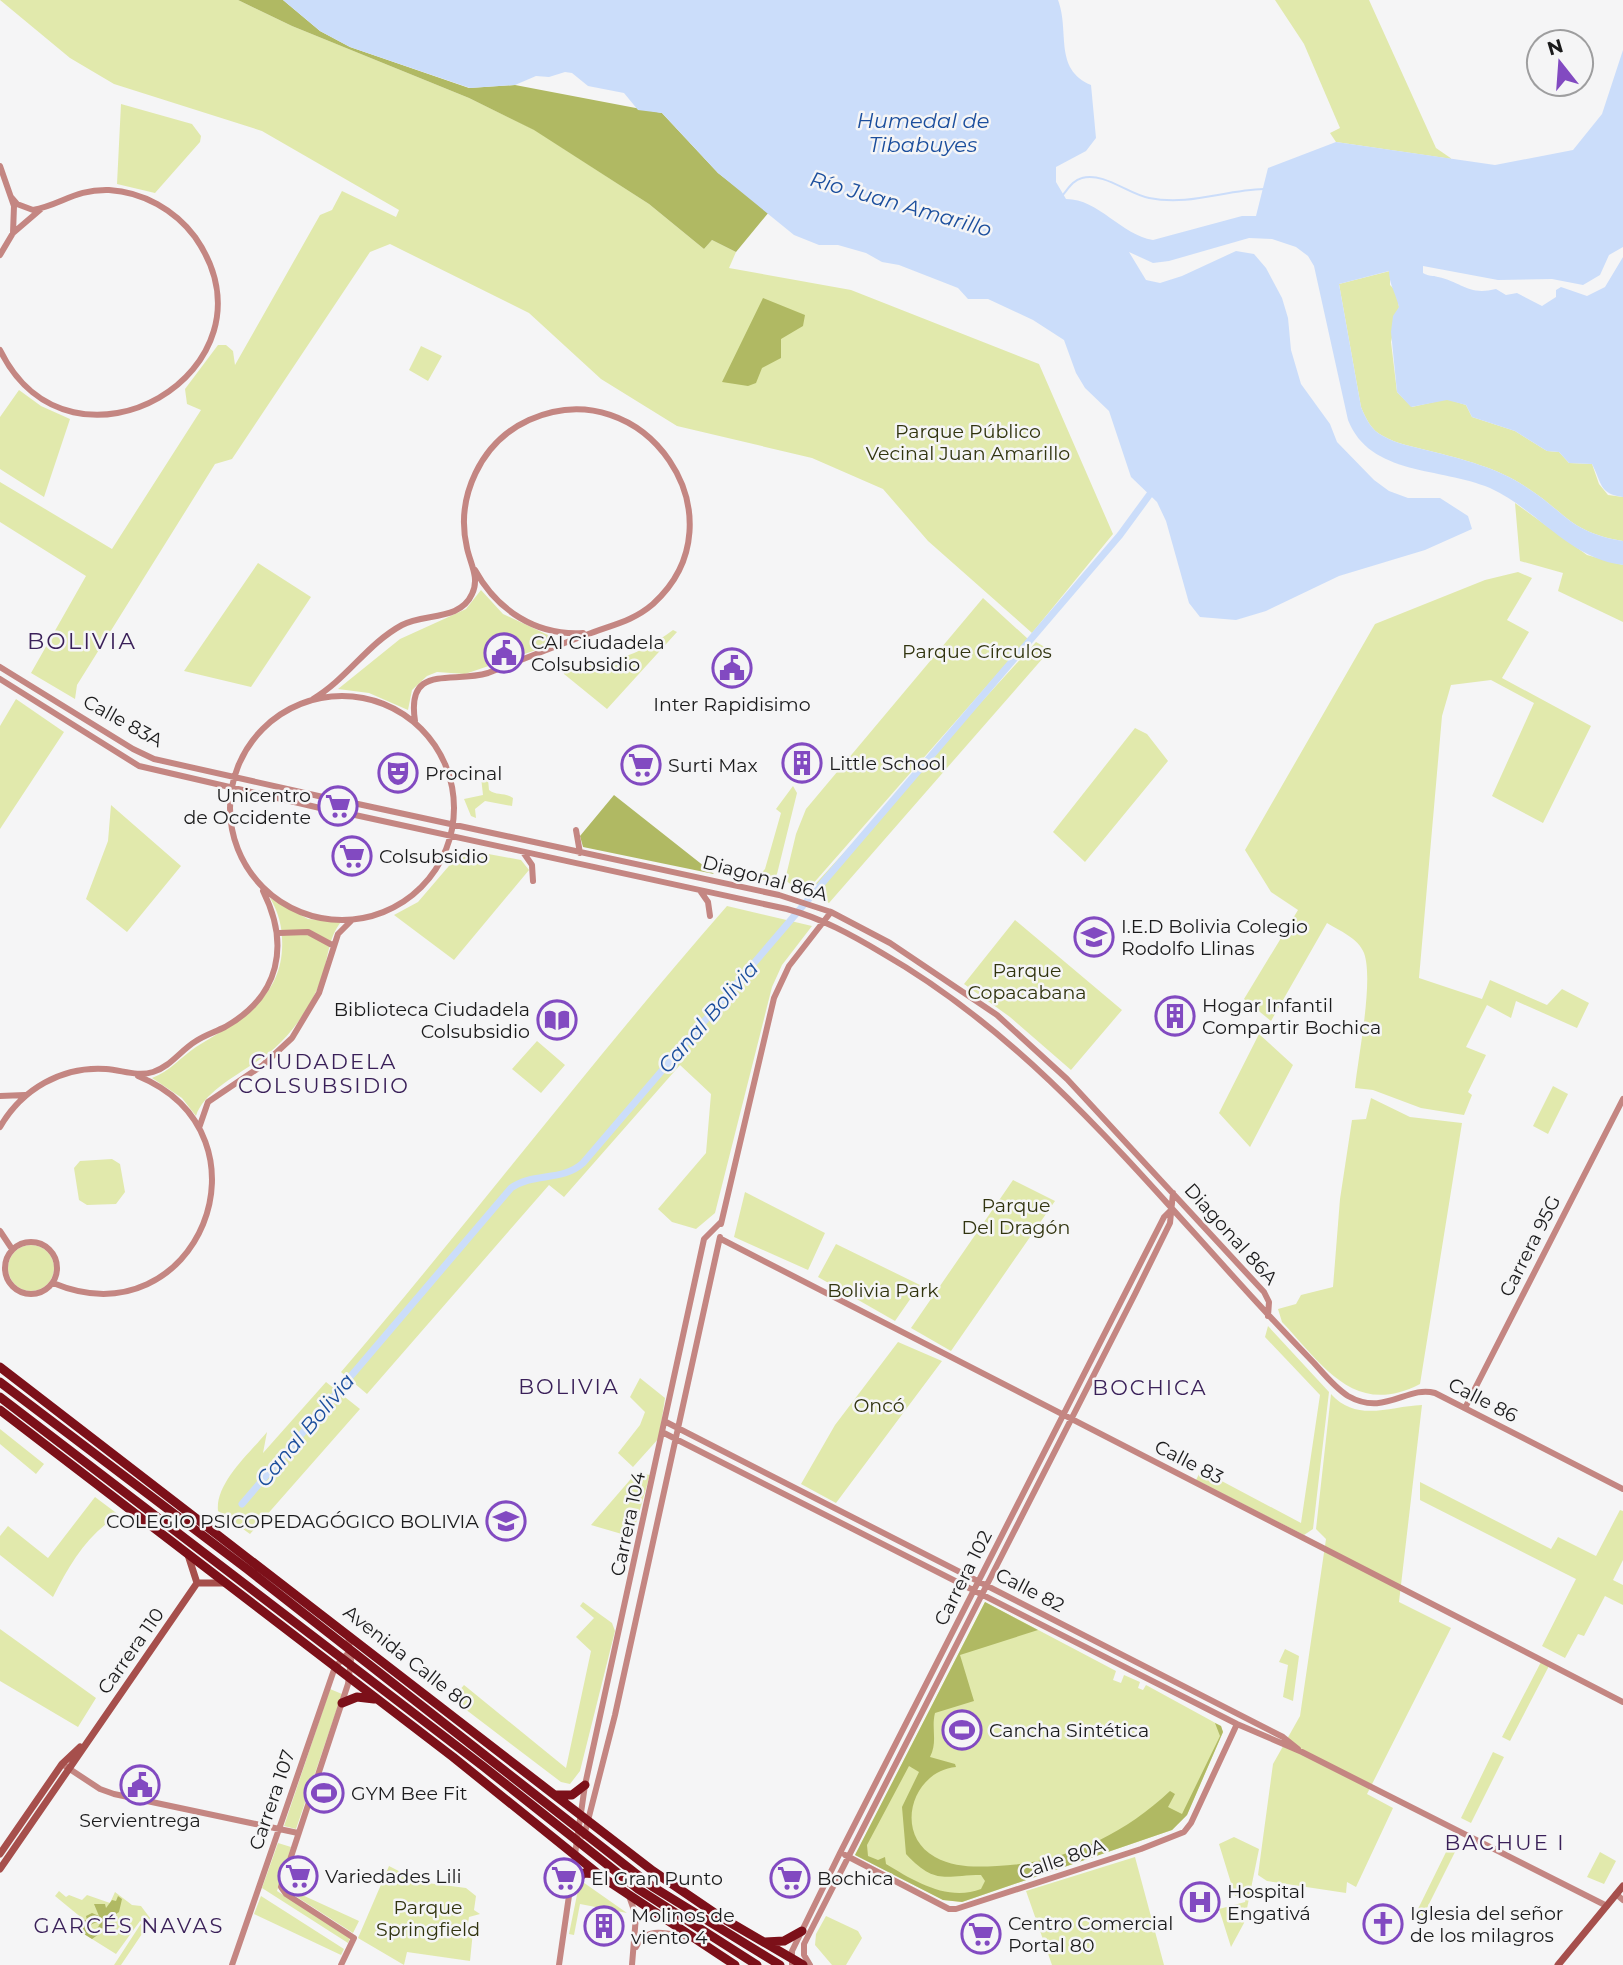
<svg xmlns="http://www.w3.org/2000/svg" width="1623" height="1965" viewBox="0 0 1623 1965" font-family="Montserrat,sans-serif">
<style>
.green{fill:#e1e9ac}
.forest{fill:#b0b963;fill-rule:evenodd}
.water{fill:#cbddfa}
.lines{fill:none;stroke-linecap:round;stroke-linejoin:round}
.stream{stroke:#cbddfa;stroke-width:2}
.canal{stroke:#cbddfa;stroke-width:7}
.tertiary-tunnel{stroke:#d4d4d5;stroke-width:6;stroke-dasharray:6 3;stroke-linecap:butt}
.tertiary{stroke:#c48682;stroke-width:6}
.secondary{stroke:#a64f4c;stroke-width:7}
.trunk{stroke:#7c1019;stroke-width:9}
.labels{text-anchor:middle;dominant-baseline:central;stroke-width:5;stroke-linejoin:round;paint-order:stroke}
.park-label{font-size:19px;fill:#31340f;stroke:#f5f5f6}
.poi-label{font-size:19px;fill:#1b1b1c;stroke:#f5f5f6;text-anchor:start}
.street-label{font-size:19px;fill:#1b1b1c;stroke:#f5f5f6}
.water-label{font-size:21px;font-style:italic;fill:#1b4e9d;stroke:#f5f5f6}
.neighbourhood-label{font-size:21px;letter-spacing:2px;fill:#391f58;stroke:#f5f5f6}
.quarter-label{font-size:23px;letter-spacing:2px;fill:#391f58;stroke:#f5f5f6}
</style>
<rect width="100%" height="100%" fill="#f5f5f6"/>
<path class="green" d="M0,0H238L292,26L469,98L535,130L649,204L704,249L712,240L736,252L729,268L851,290L1039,364L1113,534L1032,633L928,541L883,489L812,458L677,426L601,379L529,313L390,244L370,252L232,459L215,464L77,685L75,699L31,673L86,576L0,522V482L112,549L201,410L187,404L185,389L218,345H226L233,351L235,365L320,215L332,210L342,191L396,217L399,210L262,131L114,84L70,58Z
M1275,0H1369L1436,148L1452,159L1336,142L1330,133L1340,128L1304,44Z
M121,104L192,124L201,136L200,142L155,193L117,184Z
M1390,271V285L1396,291L1399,307L1391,342L1397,392L1412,407L1447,399L1466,405L1472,417L1515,431L1547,451L1559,452L1569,463L1592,464L1599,484L1608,495L1623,497V541C1569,532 1567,513 1526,487C1498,468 1462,459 1430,451C1414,447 1397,444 1383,436C1371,430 1366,419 1361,407L1339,284Z
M421,346L442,356L428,381L409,370Z
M19,390L41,406L70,419L44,497L0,469V417Z
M1515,503L1587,555L1623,565V622L1558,591L1563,573L1520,561Z
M258,563L311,597L251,687L184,671Z
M1518,572L1532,578L1507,620L1529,632L1502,678L1591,726L1543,823L1492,796L1534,703L1491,680L1451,685L1442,716L1419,978L1482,999L1490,980L1547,1005L1562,989L1589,1003L1577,1028L1516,1001L1511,1018L1487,1005L1466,1047L1486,1055L1468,1092L1472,1095L1464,1115L1421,1108L1373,1090L1355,1088C1358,1057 1374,980 1364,953C1358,938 1340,931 1327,923L1271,1021L1244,999L1298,910L1271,892L1245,850L1375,624L1485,580Z
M481,590L503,614L548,635V646L465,674L437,672L427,676L412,690L408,710L369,693L338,689L400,639L466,609Z
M983,598L1028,639L804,894L785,880L796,834L806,809Z
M673,630L677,632L607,709L564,674L563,668C606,666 638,656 673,630Z
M1036,642L1050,650L829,903L809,891Z
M16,699L64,732L0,829V726Z
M1135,728L1147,734L1168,761L1085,862L1053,832Z
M481,777L488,779L489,790C497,796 504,792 513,798L512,806L485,801L475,809L476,818L471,816L464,799L483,795Z
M793,786L797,793L777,874L772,880H755L765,869L781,813L776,809Z
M111,805L181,866L127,932L86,899L108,841Z
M472,851L521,860L529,870L454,960L394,915L418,902L454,860Z
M270,898L308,919L341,922C328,938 328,959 322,978C313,1001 299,1024 281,1042C258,1067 206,1085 196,1116L182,1098L152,1078C169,1072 181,1057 196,1047C235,1023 279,1001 282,950C283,930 280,915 270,898Z
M727,906L812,926L782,965L772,987L715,1213L696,1229L672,1222L658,1209L706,1153L711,1094L680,1065L564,1197L549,1185L367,1394L341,1372C472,1219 594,1058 727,906Z
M1015,920L1122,1010L1071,1070L1010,1017L964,984Z
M1259,1034L1293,1065L1250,1147L1219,1113Z
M537,1041L565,1065L541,1093L512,1069Z
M1553,1086L1568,1094L1548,1134L1533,1126Z
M1371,1098L1410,1117L1462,1123L1420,1384C1354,1418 1323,1365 1282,1322L1278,1309L1296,1304L1301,1295L1333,1287L1340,1199L1352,1120L1366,1119Z
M112,1159L120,1164L125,1192L116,1204L87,1205L79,1200L74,1168L80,1161Z
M1013,1180L1055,1201L951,1351L911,1328Z
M745,1192L825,1233L808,1270L734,1237Z
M836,1244L920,1285L895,1321L818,1277Z
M8 1268a23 23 0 1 1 46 0a23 23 0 1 1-46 0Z
M1268,1326L1329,1392L1313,1529L1304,1535L1196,1480L1201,1470L1301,1523L1320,1395L1265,1337Z
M898,1342L942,1361L836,1503L801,1484L835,1425Z
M640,1378L665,1398L659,1438L633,1467L618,1453L640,1425L645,1412L630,1397Z
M326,1382L360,1409L250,1534L218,1511C215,1483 250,1453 267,1432L263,1453Z
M1331,1394C1357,1423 1390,1406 1422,1405L1399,1602L1451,1628L1367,1794L1393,1808L1356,1887L1347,1882L1346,1893L1267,1881L1258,1875L1273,1764L1300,1716L1326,1539L1316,1529Z
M0,1429L44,1464L36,1474L0,1444Z
M636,1473L650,1475L632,1537L591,1525Z
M1420,1482L1551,1549L1558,1537L1596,1556L1620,1510L1623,1511V1560L1613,1580L1623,1585V1605L1605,1596L1584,1636L1578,1634L1565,1658L1542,1646L1576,1579L1420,1500Z
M95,1497L119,1515C87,1534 70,1564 53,1597L0,1555V1536L8,1526L48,1558Z
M583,1602L612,1623L615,1631L580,1771L570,1784L561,1782L452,1699L464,1685L566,1768L591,1651L576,1637L594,1618L580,1606Z
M985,1602L1116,1671L1113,1680L1121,1683L1124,1675L1140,1682L1138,1688L1143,1690L1146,1685L1221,1726L1223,1732L1187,1815L1172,1830L962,1902L943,1900L855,1855Z
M0,1629L96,1698L78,1727L0,1681Z
M1285,1649L1299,1656L1293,1701L1283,1697L1288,1665L1279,1662Z
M1541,1662L1549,1666L1510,1741L1502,1737Z
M330,1689L342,1694L296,1829L284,1826Z
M1493,1752L1504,1757L1471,1823L1461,1818Z
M1234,1837L1259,1849L1244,1923L1231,1947L1219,1909L1245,1902L1247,1895L1235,1896L1219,1844Z
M1451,1842L1458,1846L1423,1916L1416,1913Z
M278,1843L291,1847L277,1891L350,1938L348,1943L262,1888Z
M1600,1852L1616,1861L1604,1884L1587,1877Z
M1135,1857L1164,1965H1052L1026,1891Z
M389,1866L420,1882L466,1888L476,1896L474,1910L480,1914L469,1917L467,1930L473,1931L470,1961L407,1952L404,1965L358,1938Z
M580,1880L627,1913L580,1904L574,1935L569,1934Z
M287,1888L359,1921L353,1933L286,1890Z
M59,1891L66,1897L69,1895L82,1900L87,1895L110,1903L115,1892L132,1905L141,1906L150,1918L148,1925L121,1965H114L142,1922L140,1921L116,1954L76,1929L83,1919L55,1896Z
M261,1896L344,1949L341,1955L254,1914Z
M826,1916L858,1931L862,1938L846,1965H832L815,1945L816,1934Z"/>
<path class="forest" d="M238,0H283L320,31L350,47L469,88L515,85L662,113L718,173L769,212L736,252L712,240L704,249L649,204L534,130L469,98L292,26Z
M763,298L805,315L803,326L781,339V358L762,368L756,383L748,386L722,382Z
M614,795L714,874L583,847L580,836Z
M985,1602L1038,1630L960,1655L974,1701L935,1713C931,1729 938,1741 930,1757L955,1764L956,1767C912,1771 893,1834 935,1857C955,1868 976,1867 997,1866C1064,1863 1122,1836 1170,1791L1175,1794L1168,1807L1182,1814L1220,1736L1215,1723L1221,1726L1223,1732L1187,1815L1172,1830L962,1902L943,1900L855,1855ZM909,1766L919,1772L902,1807L906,1854C936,1886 945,1875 981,1875L985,1881L981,1889C948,1902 914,1881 886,1864L885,1857L878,1860L868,1856L867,1845Z
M118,1896L122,1899L119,1912L105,1922L111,1927L97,1929L102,1920L92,1924L86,1932L99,1934L92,1939L76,1929L82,1920H87L86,1916L92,1913L99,1916L94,1904H105L106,1908L112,1900L116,1901Z"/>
<path class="water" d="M283,0H1058C1070,31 1053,69 1091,85L1096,138L1086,151L1056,167V182L1066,199C1099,199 1121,235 1153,240L1242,216H1256L1268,168L1336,142L1495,165L1573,150L1602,114L1623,50V247L1609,255L1600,275L1583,285L1552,279L1498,280L1423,266V273C1430,277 1432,275 1438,277C1462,282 1468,296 1496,289L1506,295L1517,293L1542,306L1556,297V290L1561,287L1587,296L1605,287L1623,257V497C1599,494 1602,483 1592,464L1569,463L1559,452L1547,451L1515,431L1472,417L1466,405L1447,400L1411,407L1397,392L1391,332L1393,316L1399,307C1396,294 1389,284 1389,271L1339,284L1361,407C1366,419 1371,430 1383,436C1397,444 1414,447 1430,451C1462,459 1498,468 1526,487C1567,513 1569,532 1623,541V565C1569,559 1537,509 1490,488C1440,467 1370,476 1348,420L1314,266L1308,256L1296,247L1272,239L1249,238L1169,261L1153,263L1129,252L1146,280L1160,283L1182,276L1236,251L1254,254L1266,268L1282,298L1288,318L1291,350L1301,384L1330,424L1337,442L1374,480L1389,491L1408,498H1440L1468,516L1472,529L1425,550L1339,576L1266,611L1236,620L1200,617L1189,603L1166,521L1157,502L1131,477L1109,411L1085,388L1076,373L1064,340L1033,320L988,299H968L958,288L899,265L882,262L866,253L838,245H819L794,235L718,173L662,113L638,110L624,93L588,86L572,73L565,72L549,77L536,76L515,85L470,88L350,47L320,31Z"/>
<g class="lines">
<path class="stream" d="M1062,196C1068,189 1073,180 1082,178C1104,172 1128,194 1149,198C1190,206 1224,190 1264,189"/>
<path class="canal" d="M242,1504L511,1188C533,1172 562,1182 583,1163L1120,535L1150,494"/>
<path class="tertiary-tunnel" d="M323,797L358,804
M320,808L355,815"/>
<path class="tertiary" d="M0,166L14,206L13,233
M0,255L13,233L41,209
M0,350C71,495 288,370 195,237C175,210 143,192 109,190C75,189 61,205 33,210L17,204L11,197
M475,570C497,610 536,636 583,633
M0,667L133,749L154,759L323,797
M0,679L139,766L320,808
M230 808a112 112 0 1 1 224 0a112 112 0 1 1-224 0Z
M313,699C347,679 367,644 402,625C424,613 460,621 472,594C480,578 470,563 467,548C455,497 481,442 529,420C644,368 747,519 653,604C632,622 611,625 586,635C553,647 521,660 488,673C451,684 406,663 415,721
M358,804L779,895L831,912L890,943L997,1015L1067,1079L1264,1292L1269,1302L1268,1316
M355,815L787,909C821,918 852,935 882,953C1022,1033 1124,1156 1231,1274C1258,1304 1286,1334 1314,1363C1324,1374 1335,1388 1348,1396C1385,1417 1407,1385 1435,1393L1623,1489
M576,830L580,853
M523,852L532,865L533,881
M701,892L708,902L710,916
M279,933L308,932L334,946
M0,1096L25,1095
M0,1127C22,1089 62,1066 106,1069C122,1070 137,1077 153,1072C170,1067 181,1050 196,1041C205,1035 215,1032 225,1027C280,996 290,945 263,891
M199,1128L208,1102L263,1065L292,1038L319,993L338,934L352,920
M721,1224L774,998L789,966L831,912
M0,1231L12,1249
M721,1239L1623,1702
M5 1268a26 26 0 1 1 52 0a26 26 0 1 1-52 0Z
M53,1283C197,1343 281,1135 138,1076
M1465,1408L1623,1099
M666,1422L1283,1737L1298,1749
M664,1433L1237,1724L1302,1752L1607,1906
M62,1764L100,1789L114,1794L298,1833
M584,1836L615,1715L720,1237
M845,1855L949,1909H956L1141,1849L1184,1832L1191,1823L1237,1724
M1616,1894L1623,1900
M629,1896L636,1916L632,1965
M636,1947C646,1925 669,1934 688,1937
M232,1965L335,1667L351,1650
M341,1965L354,1938L286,1894L281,1887L348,1684L351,1660L348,1635
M559,1965L585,1785L704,1239L721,1222
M792,1965V1951L840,1853L1164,1217L1172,1209
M810,1965L804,1955V1944L1135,1294L1170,1223L1173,1193"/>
<path class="secondary" d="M197,1583H224
M0,1854L62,1764L80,1747
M0,1869L197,1583L188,1555
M1558,1965L1623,1886"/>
<path class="trunk" d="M0,1367L653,1871L719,1916L803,1965
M0,1382L247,1569L653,1887L780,1965
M0,1397L484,1767L638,1889L757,1965
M0,1410L453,1757L602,1877L735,1965
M342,1703L357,1697L374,1699
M556,1795H572L585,1785
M572,1883L584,1873L598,1874
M765,1942L784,1941L802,1931"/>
</g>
<defs>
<g id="civic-ring" transform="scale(2.0125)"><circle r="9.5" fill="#f5f5f6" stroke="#824ac1" stroke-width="1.5"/><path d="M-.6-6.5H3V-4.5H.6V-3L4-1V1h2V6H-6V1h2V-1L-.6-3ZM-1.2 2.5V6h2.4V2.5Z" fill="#824ac1"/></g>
<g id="building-ring" transform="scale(2.0125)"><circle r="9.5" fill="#f5f5f6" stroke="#824ac1" stroke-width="1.5"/><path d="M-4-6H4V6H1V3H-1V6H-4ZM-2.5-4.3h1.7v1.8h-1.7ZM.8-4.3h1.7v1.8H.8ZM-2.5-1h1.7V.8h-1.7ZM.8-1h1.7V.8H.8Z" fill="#824ac1"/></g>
<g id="supermarket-ring" transform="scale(2.0125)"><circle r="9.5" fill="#f5f5f6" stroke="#824ac1" stroke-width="1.5"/><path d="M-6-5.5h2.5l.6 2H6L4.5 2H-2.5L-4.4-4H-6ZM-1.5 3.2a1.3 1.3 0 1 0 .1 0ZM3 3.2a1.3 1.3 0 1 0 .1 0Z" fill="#824ac1"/></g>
<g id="theatre-ring" transform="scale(2.0125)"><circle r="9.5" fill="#f5f5f6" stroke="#824ac1" stroke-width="1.5"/><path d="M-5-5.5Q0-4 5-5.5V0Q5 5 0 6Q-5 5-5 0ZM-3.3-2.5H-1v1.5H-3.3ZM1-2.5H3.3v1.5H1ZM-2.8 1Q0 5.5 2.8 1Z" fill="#824ac1"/></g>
<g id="school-ring" transform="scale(2.0125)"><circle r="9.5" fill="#f5f5f6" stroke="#824ac1" stroke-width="1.5"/><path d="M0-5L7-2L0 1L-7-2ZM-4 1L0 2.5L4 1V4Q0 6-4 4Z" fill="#824ac1"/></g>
<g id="library-ring" transform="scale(2.0125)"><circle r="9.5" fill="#f5f5f6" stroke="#824ac1" stroke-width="1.5"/><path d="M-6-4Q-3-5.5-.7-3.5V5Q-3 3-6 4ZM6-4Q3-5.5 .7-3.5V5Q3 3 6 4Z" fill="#824ac1"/></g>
<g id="stadium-ring" transform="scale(2.0125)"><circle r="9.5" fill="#f5f5f6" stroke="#824ac1" stroke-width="1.5"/><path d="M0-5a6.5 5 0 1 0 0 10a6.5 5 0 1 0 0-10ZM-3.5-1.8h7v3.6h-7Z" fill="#824ac1"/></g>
<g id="hospital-ring" transform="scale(2.0125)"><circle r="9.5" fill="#f5f5f6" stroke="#824ac1" stroke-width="1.5"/><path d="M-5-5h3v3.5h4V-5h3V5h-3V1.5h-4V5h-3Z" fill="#824ac1"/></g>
<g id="church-ring" transform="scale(2.0125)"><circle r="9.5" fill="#f5f5f6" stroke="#824ac1" stroke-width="1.5"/><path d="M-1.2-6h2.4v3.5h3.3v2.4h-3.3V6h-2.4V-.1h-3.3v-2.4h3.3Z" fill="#824ac1"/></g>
</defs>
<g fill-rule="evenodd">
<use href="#civic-ring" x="504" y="653"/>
<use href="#civic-ring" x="732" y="668"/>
<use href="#building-ring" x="802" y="763"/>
<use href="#supermarket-ring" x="641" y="765"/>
<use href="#theatre-ring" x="398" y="773"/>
<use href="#supermarket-ring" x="338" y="806"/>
<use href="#supermarket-ring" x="352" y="856"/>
<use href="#school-ring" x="1094" y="937"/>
<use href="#building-ring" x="1175" y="1016"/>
<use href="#library-ring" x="557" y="1020"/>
<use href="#school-ring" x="506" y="1521"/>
<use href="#stadium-ring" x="962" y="1730"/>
<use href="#civic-ring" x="140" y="1785"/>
<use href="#stadium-ring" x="324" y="1793"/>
<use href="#supermarket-ring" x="298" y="1876"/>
<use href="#supermarket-ring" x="564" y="1878"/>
<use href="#supermarket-ring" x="790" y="1878"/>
<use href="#hospital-ring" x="1200" y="1902"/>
<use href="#church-ring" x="1383" y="1924"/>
<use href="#building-ring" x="604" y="1926"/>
<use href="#supermarket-ring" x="981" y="1934"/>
</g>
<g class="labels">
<g class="park-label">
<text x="968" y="431">Parque Público<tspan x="968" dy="22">Vecinal Juan Amarillo</tspan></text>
<text x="977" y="651">Parque Círculos</text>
<text x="1027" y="970">Parque<tspan x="1027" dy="22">Copacabana</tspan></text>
<text x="1016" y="1205">Parque<tspan x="1016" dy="22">Del Dragón</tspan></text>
<text x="883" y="1290">Bolivia Park</text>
<text x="879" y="1405">Oncó</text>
<text x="428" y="1907">Parque<tspan x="428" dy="22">Springfield</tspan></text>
</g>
<g class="poi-label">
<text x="531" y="642">CAI Ciudadela<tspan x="531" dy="22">Colsubsidio</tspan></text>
<text x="732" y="704" text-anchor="middle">Inter Rapidisimo</text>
<text x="829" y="763">Little School</text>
<text x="668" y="765">Surti Max</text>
<text x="425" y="773">Procinal</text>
<text x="311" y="795" text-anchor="end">Unicentro<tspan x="311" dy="22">de Occidente</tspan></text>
<text x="379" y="856">Colsubsidio</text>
<text x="1121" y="926">I.E.D Bolivia Colegio<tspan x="1121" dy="22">Rodolfo Llinas</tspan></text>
<text x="1202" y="1005">Hogar Infantil<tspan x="1202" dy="22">Compartir Bochica</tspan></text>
<text x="530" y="1009" text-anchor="end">Biblioteca Ciudadela<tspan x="530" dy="22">Colsubsidio</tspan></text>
<text x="479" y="1521" text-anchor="end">COLEGIO PSICOPEDAGÓGICO BOLIVIA</text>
<text x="989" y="1730">Cancha Sintética</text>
<text x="351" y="1793">GYM Bee Fit</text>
<text x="140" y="1820" text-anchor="middle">Servientrega</text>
<text x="325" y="1876">Variedades Lili</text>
<text x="591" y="1878">El Gran Punto</text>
<text x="817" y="1878">Bochica</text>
<text x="1227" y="1891">Hospital<tspan x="1227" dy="22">Engativá</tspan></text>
<text x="1410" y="1913">Iglesia del señor<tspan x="1410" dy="22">de los milagros</tspan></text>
<text x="631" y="1915">Molinos de<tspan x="631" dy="22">viento 4</tspan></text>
<text x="1008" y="1923">Centro Comercial<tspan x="1008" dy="22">Portal 80</tspan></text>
</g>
<g class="street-label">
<text transform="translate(123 721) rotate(29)">Calle 83A</text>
<text transform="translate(765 878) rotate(15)">Diagonal 86A</text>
<text transform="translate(1231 1234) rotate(48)">Diagonal 86A</text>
<text transform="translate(1530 1246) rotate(-63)">Carrera 95G</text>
<text transform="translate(1483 1400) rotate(27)">Calle 86</text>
<text transform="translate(1189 1462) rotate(27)">Calle 83</text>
<text transform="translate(628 1524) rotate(-78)">Carrera 104</text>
<text transform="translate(963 1578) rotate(-63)">Carrera 102</text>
<text transform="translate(1030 1590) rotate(27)">Calle 82</text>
<text transform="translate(131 1651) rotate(-55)">Carrera 110</text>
<text transform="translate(408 1658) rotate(38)">Avenida Calle 80</text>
<text transform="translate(272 1800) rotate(-71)">Carrera 107</text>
<text transform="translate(1062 1859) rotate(-19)">Calle 80A</text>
</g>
<g class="water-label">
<text x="923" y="120">Humedal de<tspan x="923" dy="24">Tibabuyes</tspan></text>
<text transform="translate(901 204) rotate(16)">Río Juan Amarillo</text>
<text transform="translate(708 1017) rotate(-49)">Canal Bolivia</text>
<text transform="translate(305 1430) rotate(-50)">Canal Bolivia</text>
</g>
<g class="neighbourhood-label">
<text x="324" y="1061">CIUDADELA<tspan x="324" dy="24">COLSUBSIDIO</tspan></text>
<text x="569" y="1386">BOLIVIA</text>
<text x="1150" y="1387">BOCHICA</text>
<text x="1505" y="1842">BACHUE I</text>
<text x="129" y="1925">GARCÉS NAVAS</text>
</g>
<g class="quarter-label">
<text x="82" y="641">BOLIVIA</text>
</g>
</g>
<g transform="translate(1560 63) rotate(343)"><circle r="33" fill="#f5f5f6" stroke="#9e9e9f" stroke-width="2"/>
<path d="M0-5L12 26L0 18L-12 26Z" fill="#824ac1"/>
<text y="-10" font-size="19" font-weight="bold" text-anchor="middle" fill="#1b1b1c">N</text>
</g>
</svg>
